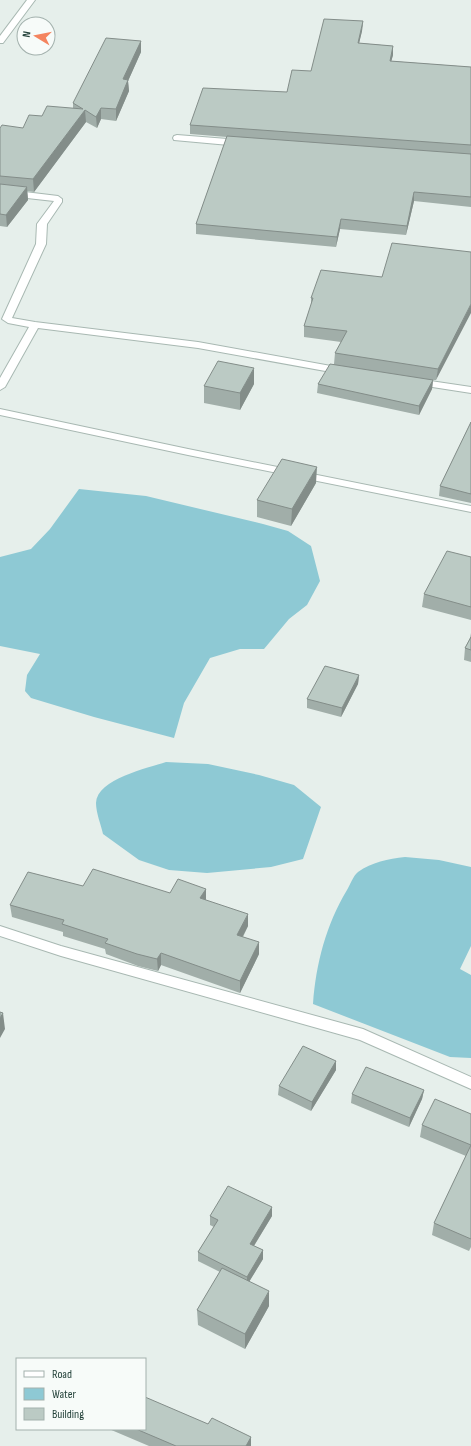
<svg xmlns="http://www.w3.org/2000/svg" width="471" height="1446" viewBox="0 0 471 1446" font-family="'Sofia Sans Condensed',sans-serif">
<style>
.water{fill:#8ec9d4}
.lines{fill:none;stroke-linecap:round;stroke-linejoin:round}
.minor-casing{stroke:#a8b8b2;stroke-width:2}
.minor{fill:#fff;fill-rule:evenodd}
.wall{fill:#a1aea9}
.shaded-wall{fill:#838d89}
.building{fill:#bbcac4;stroke:#838d89}
</style>
<rect width="100%" height="100%" fill="#e6efeb"/>
<path class="water" d="M79,489L146,496L263,524L288,531L311,546L320,581L307,605L289,619L264,649H240L210,658L184,703L174,738L94,717L31,698L25,691L27,675L40,654L0,646V557L31,549L50,529Z
M166,762L208,764L259,775L294,785L321,807L303,859L271,867L207,873L169,870L139,860L103,834C101,825 96,813 96,803C97,779 148,768 166,762Z
M405,857L439,860L471,867V946L460,969L471,975V1058L450,1057L313,1004C316,963 326,925 347,890C350,885 353,876 358,872C372,862 388,859 405,857Z"/>
<g class="lines">
<g class="minor-casing">
<path id="minor" d="M27,0H35L3,43H0V36Z
M177,135L240,140L244,143L240,146L174,140L173,138L174,136Z
M0,189L58,196L62,199V202L47,224L46,244L12,318L35,322L198,342L342,368L347,371L342,374L198,348L38,328L5,387L0,390V378L29,327L8,323L2,319L36,244L37,224L54,201L0,195Z
M417,379L471,387V393L413,384L412,382Z
M0,409L188,449L471,506V512L188,455L0,415Z
M0,926L61,946L363,1029L471,1077V1089L360,1040L61,956L0,936Z"/>
</g>
<use href="#minor" class="minor"/>
</g>
<path class="wall" d="M363,21L362,31L359,43L393,46V55L391,61L471,67V207L414,201L406,235L340,229L336,247L196,234V224L227,137L190,134V125L287,92L311,71Z
M141,41V52L128,81L129,91L116,121L101,119L97,128L86,122L34,192L27,191L28,200L7,227L0,226V128H23L42,116L73,108V103Z
M471,252L436,380H433L432,389L419,415L317,393L318,384L334,364L335,353L341,342L304,337V326L311,305V298Z
M254,384L240,410L204,403V386Z
M471,422V503L439,496L440,486Z
M316,483L291,526L257,517V500Z
M471,557V620L422,607L424,594Z
M471,633V662L464,660L465,648L470,638Z
M359,675L358,684L341,717L307,708V699Z
M83,886L170,893L206,889V900L248,926L243,937L259,954L240,993L161,965L158,971L138,966L106,954L105,949L63,936V932L12,917L10,905Z
M336,1061V1070L311,1111L278,1095L279,1086Z
M424,1090L422,1099L409,1127L351,1103L352,1094Z
M471,1114V1247L469,1251L432,1235L434,1223L466,1156L420,1137L422,1125Z
M210,1216H272L254,1246L263,1250V1259L249,1282L269,1306L245,1349L198,1325L197,1310L220,1272L198,1261V1252L214,1227L210,1225Z
M208,1424L251,1437V1446H149L109,1429H145Z"/>
<path class="shaded-wall" d="M363,21L362,31L357,52L358,43Z
M141,41V52L128,81L129,91L116,121V109L123,79Z
M393,46V55L389,70L390,61Z
M101,108V119L97,128L96,117Z
M85,110L86,122L34,192L33,179Z
M27,187L28,200L7,227L6,215Z
M414,192V201L406,235L407,226Z
M341,219L340,229L336,247L337,237Z
M471,304V313L436,380L438,369Z
M254,368V384L240,410V393Z
M433,380L432,389L419,415V406Z
M317,467L316,483L291,526L292,509Z
M359,675L358,684L341,717L342,708Z
M206,889V900L200,898Z
M248,914V926L237,947V935Z
M259,942V954L240,993V981Z
M161,953V965L158,971L157,959Z
M3,1013L5,1029L0,1038V1018Z
M336,1061V1070L311,1111L312,1102Z
M424,1090L422,1099L409,1127L410,1118Z
M272,1207V1216L250,1252V1244Z
M263,1250V1259L247,1285V1277Z
M269,1291V1306L245,1349V1334Z
M251,1437V1446H246Z"/>
<path class="building" d="M324,19L363,21L358,43L393,46L390,61L471,67V145L190,125L203,88L287,92L292,70L311,71Z
M106,38L141,41L123,79L128,80L116,109L101,108L96,117L85,110L33,179L0,176V128L2,125L23,128L29,115L42,116L47,106L83,109L73,103Z
M227,136L471,154V197L414,192L407,226L341,219L337,237L196,224Z
M0,184L27,187L6,215L0,214Z
M392,243L471,252V304L438,369L335,353L347,331L304,326L313,298H311L321,270L382,277Z
M218,361L254,368L240,393L204,386Z
M330,364L433,380L419,406L318,384Z
M471,422V494L440,486Z
M282,459L317,467L292,509L257,500Z
M447,551L471,557V607L424,594Z
M471,637V650L465,648Z
M325,666L359,675L342,708L307,699Z
M93,869L170,893L178,879L206,889L200,898L248,914L237,935L259,942L240,981L161,953L157,959L137,954L105,943L108,939L62,924L64,920L10,905L28,872L83,886Z
M0,1012L3,1013L0,1018Z
M303,1046L336,1061L312,1102L279,1086Z
M366,1067L424,1090L410,1118L352,1094Z
M435,1099L471,1114V1239L434,1223L471,1145L422,1125Z
M228,1186L272,1207L250,1244L263,1250L247,1277L198,1252L218,1220L210,1216Z
M222,1268L269,1291L245,1334L197,1310Z
M145,1397L208,1424L212,1418L251,1437L246,1446H176L136,1429H145Z"/>
<rect x="16" y="1358" width="130" height="72" fill="#f7fbf9" stroke="#a3b1ad"/>
<rect x="24" y="1371" width="20" height="6" fill="#ffffff" stroke="#a3b1ad"/>
<text x="52" y="1378" font-size="12" fill="#24423a">Road</text>
<rect x="24" y="1388" width="20" height="12" fill="#8ec9d4" stroke="#a3b1ad"/>
<text x="52" y="1398" font-size="12" fill="#24423a">Water</text>
<rect x="24" y="1408" width="20" height="12" fill="#bbcac4" stroke="#a3b1ad"/>
<text x="52" y="1418" font-size="12" fill="#24423a">Building</text>
<g transform="translate(36 36) rotate(280)"><circle r="19" fill="#f7fbf9" stroke="#a3b1ad"/>
<path d="M0-3L7 15L0 10L-7 15Z" fill="#f4845f"/>
<text y="-6" font-size="11" font-weight="bold" text-anchor="middle" fill="#24423a">N</text>
</g>
</svg>
